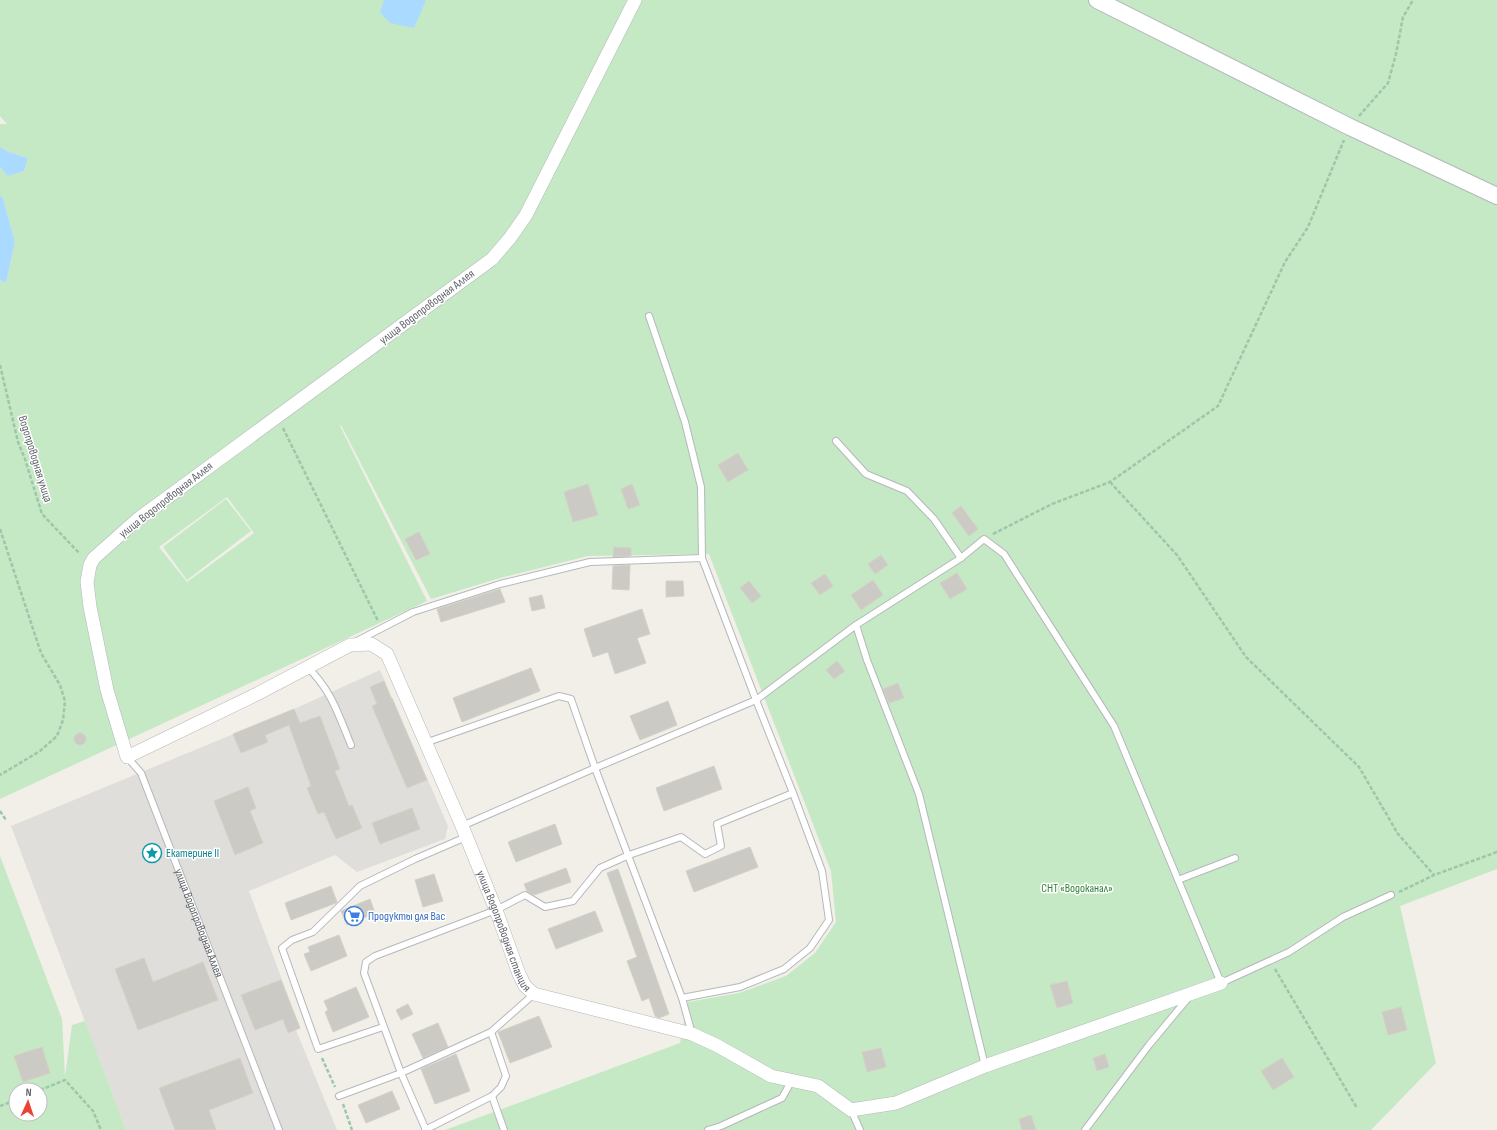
<svg xmlns="http://www.w3.org/2000/svg" width="1497" height="1130" viewBox="0 0 1497 1130" font-family="'Sofia Sans Condensed',sans-serif">
<style>
.industrial{fill:#e0deda}
.green{fill:#c5e8c5;fill-rule:evenodd}
.water{fill:#aadaff}
.building{fill:#cccac5;stroke:#d6d1c6}
.lines{fill:none;stroke-linecap:round;stroke-linejoin:round}
.service-casing{stroke:#b5b8bc;stroke-width:8}
.minor-casing{stroke:#b5b8bc;stroke-width:14}
.tertiary-casing{stroke:#b5b8bc;stroke-width:18}
.path{stroke:#9cc7a9;stroke-width:2.5;stroke-dasharray:4 2;stroke-linecap:butt}
.service{stroke:#fff;stroke-width:6}
.minor{stroke:#fff;stroke-width:13}
.tertiary{stroke:#fff;stroke-width:16}
.labels{text-anchor:middle;dominant-baseline:central;stroke-width:3;stroke-linejoin:round;paint-order:stroke}
.street-label{font-size:12px;fill:#5f6368;stroke:#fff}
.culture-label{font-size:12px;fill:#0d838f;stroke:#fff;text-anchor:start}
.park-label{font-size:12px;fill:#348238;stroke:#fff}
.shop-label{font-size:12px;fill:#366cbe;stroke:#fff;text-anchor:start}
</style>
<rect width="100%" height="100%" fill="#f1efe8"/>
<path class="industrial" d="M380,670L448,826L445,839L357,872L335,855L249,891L300,1028L296,1030L337,1130H126L11,826L294,709Z"/>
<path class="green" d="M0,0H1497V869L1400,906L1436,1063L1371,1130H445L680,1043L688,1002L739,993L786,976L815,953L836,922L831,871L709,554L588,556L500,578L431,599L341,425L340,426L427,601L0,799V280L6,283L15,242L3,198L0,195V167L8,176L24,171L28,158L9,152L0,147V124H7L0,116ZM227,497L254,533L187,582L159,547Z
M226,499L251,531L187,580L163,547Z
M0,856L62,1019L65,1077L72,1025L85,1021L126,1130H0ZM16,1090H40V1114H16V1100H14H16Z"/>
<path class="water" d="M384,0H426L414,28L390,23L380,12Z
M0,147L9,152L28,158L24,171L8,176L0,167Z
M0,195L3,198L15,242L6,283L0,280Z"/>
<path class="building" d="M738,453L748,470L728,482L718,465Z
M588,484L598,515L573,522L564,492Z
M632,484L640,505L628,509L621,489Z
M961,506L978,529L969,536L952,513Z
M419,532L430,554L416,560L405,539Z
M614,547L631,548V556L613,557Z
M881,555L888,565L875,574L868,564Z
M630,565L629,590L612,589L613,566Z
M957,573L967,589L950,599L940,583Z
M825,574L833,586L820,595L811,583Z
M873,580L883,595L861,610L851,595Z
M666,581H683L684,596L666,597Z
M749,581L761,596L752,603L740,588Z
M500,589L505,602L441,622L437,609Z
M542,595L545,608L532,611L529,598Z
M642,609L650,634L637,638L646,663L615,674L608,652L593,657L584,629Z
M837,661L845,671L834,679L826,670Z
M531,668L540,691L462,722L453,698Z
M384,681L391,698H392L427,780L407,788L372,706L377,704L370,687Z
M898,683L904,698L889,703L883,689Z
M668,701L677,725L640,740L630,716Z
M294,709L300,723L320,716L340,769L335,771L349,806L352,805L362,828L336,839L324,812L318,814L307,788L311,786L289,725L265,735L268,742L241,753L233,734Z
M74 739a6 6 0 1 1 12 0a6 6 0 1 1-12 0Z
M714,766L722,789L664,811L656,788Z
M248,787L256,808L250,811L263,843L235,855L214,801Z
M412,808L420,829L380,844L372,823Z
M555,824L562,844L516,862L508,842Z
M750,847L758,867L694,892L686,871Z
M566,868L571,882L534,895L527,891L524,884Z
M618,869L669,1014L659,1018L655,1016L649,998L642,1001L627,961L637,957L607,873Z
M434,874L443,901L423,907L415,880Z
M331,886L337,902L336,903L291,920L285,903Z
M370,899L375,913L347,925L341,911Z
M595,911L603,931L556,949L548,929Z
M339,935L347,956L311,971L304,954L310,952L308,947Z
M144,958L153,982L203,962L218,1000L138,1030L115,969Z
M281,980L300,1028L288,1033L283,1019L255,1030L241,995Z
M1067,981L1073,1003L1057,1008L1050,985Z
M356,987L369,1017L333,1032L325,1012L328,1010L324,1001Z
M408,1004L413,1014L401,1020L396,1010Z
M1401,1007L1407,1030L1388,1035L1382,1012Z
M539,1016L552,1047L510,1063L498,1032Z
M438,1023L448,1047L423,1058L412,1034Z
M42,1047L50,1073L23,1082L14,1056Z
M881,1048L886,1067L867,1072L862,1052Z
M456,1054L470,1091L435,1104L421,1069Z
M1105,1054L1109,1067L1097,1071L1093,1058Z
M240,1058L253,1093L209,1110L216,1130H175L159,1088Z
M1282,1058L1294,1077L1273,1090L1261,1071Z
M392,1091L400,1109L366,1123L358,1105Z
M1031,1115L1036,1130H1022L1019,1119Z"/>
<g class="lines">
<g class="service-casing">
<g id="service">
<path d="M649,316L685,422L701,487L702,558"/>
<path d="M836,441L866,474L907,491L934,519L961,558"/>
<path d="M856,625L867,660L919,794L985,1066"/>
<path d="M357,641L413,612L500,584L590,562L702,558L756,700L856,625L961,558L984,539L1004,554L1114,726L1221,983L1289,952L1343,917L1391,895"/>
<path d="M307,667C331,689 339,716 351,745"/>
<path d="M425,743L559,696L571,699L595,768L682,998L692,1034"/>
<path id="s1" d="M127,757L141,773L279,1130"/>
<path d="M1178,880L1235,858"/>
<path d="M682,998L740,987L784,969L810,948L829,920L822,871L793,793"/>
<path d="M383,1027L318,1049L282,948L292,940L313,932L360,886L415,859L466,837"/>
<path d="M339,1096L401,1073L491,1032L534,994"/>
<path d="M492,1096L504,1130"/>
<path d="M851,1110L860,1130"/>
<path d="M425,1130L492,1096L501,1087L506,1076L491,1032"/>
<path d="M426,1130L401,1073L364,973L366,962L375,956L496,910L525,895L545,907L573,901L600,868L629,855L681,837L705,854L721,846L717,824L793,793L756,700L595,768L462,826"/>
<path d="M708,1130L721,1126L782,1098L792,1080"/>
<path d="M1085,1130L1149,1045L1189,997"/>
</g>
</g>
<g class="minor-casing">
<g id="minor">
<path id="s2" d="M635,0L526,215L510,238L492,259L138,519L94,558L90,565L87,582L90,607L107,690L127,757L257,694L350,645L371,644L387,654L462,826L496,910L519,974L525,986L534,994L692,1034L716,1045L771,1076L818,1086L851,1110L896,1103L985,1066L1221,983"/>
</g>
</g>
<g class="tertiary-casing">
<path id="tertiary" d="M1097,0L1350,127L1497,196"/>
</g>
<path class="path" d="M1359,116L1388,83L1396,54L1403,17L1413,0
M0,365L18,442L25,459L42,514L80,554
M283,428L378,621
M1110,482L1177,555L1246,657L1359,767L1398,834L1434,875
M0,529L41,653L60,685L65,701L63,720L57,736L40,751L0,775
M993,534L1052,504L1110,482L1218,406L1285,262L1308,227L1344,140
M0,811L6,820
M1399,892L1434,875L1497,852
M1275,969L1357,1108
M322,1058L335,1087
M40,1090L65,1080L93,1111L101,1130
M343,1104L352,1130
M0,1106L16,1100"/>
<use href="#service" class="service"/>
<use href="#minor" class="minor"/>
<use href="#tertiary" class="tertiary"/>
</g>
<defs>
<g id="sight-ring" transform="scale(1)"><circle r="9.5" fill="#fff" stroke="#0f9aa8" stroke-width="1.5"/><path d="M0-6L1.8-2.2L6-1.7L2.9 1.2L3.7 5.4L0 3.3L-3.7 5.4L-2.9 1.2L-6-1.7L-1.8-2.2Z" fill="#0f9aa8"/></g>
<g id="supermarket-ring" transform="scale(1)"><circle r="9.5" fill="#fff" stroke="#3f7fe0" stroke-width="1.5"/><path d="M-6-5.5h2.5l.6 2H6L4.5 2H-2.5L-4.4-4H-6ZM-1.5 3.2a1.3 1.3 0 1 0 .1 0ZM3 3.2a1.3 1.3 0 1 0 .1 0Z" fill="#3f7fe0"/></g>
</defs>
<g fill-rule="evenodd">
<use href="#sight-ring" x="152" y="853"/>
<use href="#supermarket-ring" x="354" y="916"/>
</g>
<g class="labels">
<g class="street-label">
<text transform="translate(427 307) rotate(-37)">улица Водопроводная Аллея</text>
<text transform="translate(35 459) rotate(73)">Водопроводная улица</text>
<text transform="translate(166 500) rotate(-38)">улица Водопроводная Аллея</text>
<text stroke="none"><textPath href="#s1" startOffset="182">улица Водопроводная Аллея</textPath></text>
<text stroke="none"><textPath href="#s2" startOffset="1590">улица Водопроводная станция</textPath></text>
</g>
<g class="culture-label">
<text x="166" y="853">Екатерине II</text>
</g>
<g class="park-label">
<text x="1077" y="888">СНТ «Водоканал»</text>
</g>
<g class="shop-label">
<text x="368" y="916">Продукты для Вас</text>
</g>
</g>
<g transform="translate(28 1102) rotate(3)"><circle r="19" fill="#ffffff" stroke="#bfc1c3"/>
<path d="M0-3L7 15L0 10L-7 15Z" fill="#ea4335"/>
<text y="-6" font-size="11" font-weight="bold" text-anchor="middle" fill="#5f6368">N</text>
</g>
</svg>
